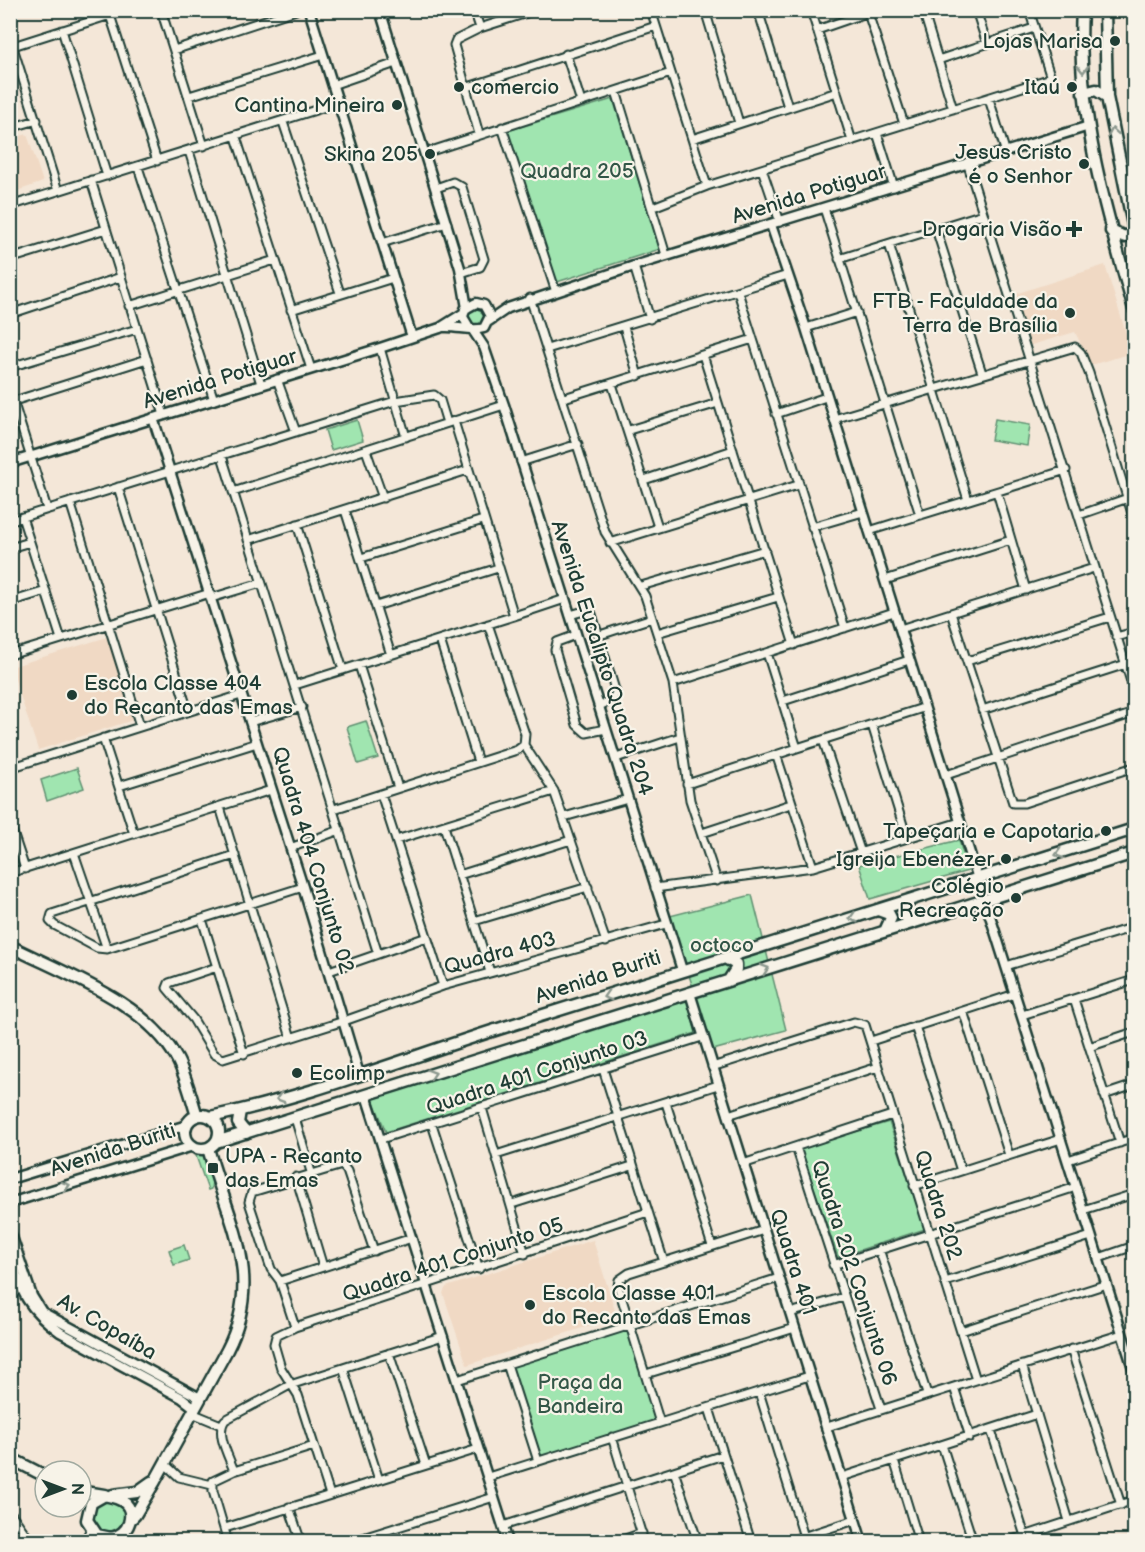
<svg xmlns="http://www.w3.org/2000/svg" width="1145" height="1552" viewBox="0 0 1145 1552" font-family="'Balsamiq Sans',sans-serif">
<style>
.built{fill:#f0d9c4}
.green{fill:#a0e5b0;stroke:#609172;stroke-width:1.5}
.lines{fill:none;stroke-linecap:round;stroke-linejoin:round}
.minor-casing{stroke:#1f3d34;stroke-width:11}
.tertiary-casing{stroke:#1f3d34;stroke-width:13}
.secondary-casing{stroke:#1f3d34;stroke-width:15}
.minor{stroke:#f7f3e8;stroke-width:7}
.tertiary{stroke:#f7f3e8;stroke-width:8}
.secondary{stroke:#f7f3e8;stroke-width:10}
.oneway{stroke:#8b988e}
.poi-dot{fill:#1f3d34;stroke:#f7f3e8;stroke-width:2}
.labels{text-anchor:middle;dominant-baseline:central;stroke-width:4.5;stroke-linejoin:round;paint-order:stroke}
.poi-label{font-size:21px;fill:#1f3d34;stroke:#f7f3e8;text-anchor:end}
.park-label{font-size:21px;fill:#325647;stroke:#f7f3e8}
.street-label{font-size:21px;fill:#1f3d34;stroke:#f7f3e8}
</style>
<rect width="100%" height="100%" fill="#f4e7d8"/>
<filter id="ink" filterUnits="userSpaceOnUse"><feTurbulence type="fractalNoise" baseFrequency=".0167" numOctaves="2"/><feDisplacementMap in="SourceGraphic" scale="12" xChannelSelector="R" yChannelSelector="G"/><feConvolveMatrix kernelMatrix="1 2 1 2 8 2 1 2 1" color-interpolation-filters="sRGB"/></filter>
<g filter="url(#ink)">
<path class="built" d="M27,134L43,182L11,193V139Z
M1105,265L1132,353L1091,365L1075,332L1028,346L1015,294Z
M107,637L133,720L38,750L11,667Z
M593,1240L617,1317L467,1365L443,1293L446,1287Z"/>
<path class="green" d="M613,99L660,249L557,282L504,132Z
M472,306L484,308L487,320L478,327L469,325L466,314Z
M995,419L1030,425L1027,446L991,440Z
M357,420L363,440L331,450L325,430Z
M366,721L378,758L358,764L347,727Z
M77,768L84,788L47,801L41,780Z
M959,840L968,871L870,899L859,865Z
M752,895L786,1030L713,1050L670,916Z
M687,1000L696,1033L386,1132L372,1097Z
M889,1122L925,1229L838,1257L800,1148Z
M204,1153L212,1181L211,1189L208,1190L196,1156Z
M184,1245L189,1260L174,1265L169,1250Z
M629,1329L657,1420L540,1458L510,1366Z
M91 1517a17 17 0 1 1 34 0a17 17 0 1 1-34 0Z"/>
<g class="lines">
<g class="minor-casing">
<path id="minor" d="M161,10L204,146
M474,10L480,28
M705,10L739,123
M758,10L788,107
M811,10L852,141
M923,10L953,109
M976,10L987,44
M868,13L904,124
M110,15L157,161
M62,30L107,176
M817,30L875,10
M10,38L58,191
M13,46L126,10
M174,50L296,10
M566,54L581,102
M938,60L1034,28
M671,73L707,186
M332,85L396,63
M465,88L656,26
M616,91L666,255
M189,96L323,55
M989,99L1005,150
M283,122L340,293
M502,127L556,292
M10,128L37,120
M877,133L894,187
M479,134L454,45L456,40L480,28L536,10
M236,137L311,369
M692,139L837,92
M189,151L261,384
M425,153L671,73L651,10
M967,162L1134,691
M138,167L214,400
M762,169L780,222
M91,180L164,415
M436,188L453,182L462,187L484,259L480,267L461,273
M10,206L338,103
M653,207L707,186L1048,79L1050,75L1029,10
M824,208L920,515
M936,229L982,373
M382,243L447,223
M889,244L968,500
M10,259L106,229
M839,259L983,214
M634,266L650,319
M738,292L845,628
M530,298L605,532L645,596L673,683L690,800L717,881
M129,306L275,260
M291,310L393,278
M10,314L121,277
M624,327L638,376
M806,328L857,312
M380,348L406,437
M547,349L788,275
M703,355L794,645
M10,367L137,329
M277,379L296,432
M612,384L658,527
M10,391L47,509
M564,398L753,339
M14,401L147,359
M776,414L826,397
M834,419L1075,347L1081,353L1089,373L1134,520
M629,430L718,403
M366,450L383,498
M222,456L378,954
M521,462L578,444
M644,480L733,450
M118,487L188,711
M233,492L504,405
M997,492L1026,590
M70,502L140,726
M345,510L391,655
M1079,515L1128,498
M22,517L61,639
M10,521L395,401L434,395L440,400L447,423
M297,524L343,670
M812,527L863,512
M869,531L1066,470
M248,540L468,470
M610,543L798,485
M10,548L30,542
M361,558L483,520
M885,580L1011,540
M641,586L765,550
M211,598L261,583
M10,602L46,591
M376,606L498,568
M951,613L1013,803H1024L1134,767
M570,615L584,611L592,614L616,693L612,700L599,706
M514,616L565,599
M900,629L1094,568
M657,633L778,597
M576,635L557,642L555,650L577,725L586,733L606,729
M600,635L652,618
M1116,637L1134,632
M440,640L478,762
M10,655L210,593
M967,661L1110,617
M359,665L398,788
M673,683L894,612
M295,685L514,616L454,421
M783,701L909,660
M982,710L1126,664
M250,722L302,707
M872,725L907,838
M103,738L134,834
M823,740L861,853
M524,745L554,791L606,942
M797,748L923,708
M777,757L813,867
M616,758L680,737
M10,768L241,695
M946,775L1134,713
M687,784L797,748L767,653
M119,786L257,743
M381,794L443,986
M220,807L291,1038
M334,809L517,750L524,745L525,734L488,624
M564,817L628,799
M10,824L25,869
M444,826L490,972
M702,833L791,804
M396,840L554,791
M290,848L340,830
M74,853L107,949
M235,855L52,914L50,921L54,925L97,948L107,949L303,887
M10,873L271,790
M459,875L571,840
M655,888L813,867L960,822
M202,919L244,1054
M474,921L588,887
M1006,966L1134,927
M217,967L169,983L167,988L193,1019L214,1054L223,1059L344,1021L443,986L666,924
M329,971L427,937
M1074,999L1120,1143
M963,1011L1009,1155
M1022,1015L1134,980
M915,1026L961,1171
M871,1041L1015,994
M1089,1047L1134,1032
M712,1067L854,1022L865,1025L976,1380
M603,1069L664,1262
M1104,1095L1134,1085
M666,1103L712,1246
M482,1108L525,1254
M728,1115L878,1067
M295,1118L311,1172
M432,1124L479,1269
M381,1139L702,1037
M796,1147L881,1409
M496,1155L718,1085
M1068,1160L1134,1138
M743,1164L892,1115
M296,1177L323,1267
M914,1186L1061,1139
M512,1204L632,1166
M1083,1210L1134,1194
M879,1249L927,1394
M1099,1258L1134,1246
M833,1265L1076,1187
M280,1281L412,1238
M945,1282L1091,1236
M790,1313L844,1297
M295,1327L280,1281L271,1269L249,1202L252,1192L342,1165L347,1171L374,1251
M961,1331L1107,1284
M1071,1349L1121,1505
M389,1353L426,1465
M507,1364L538,1461
M1022,1365L1069,1521
M343,1368L379,1480
M646,1374L795,1328
M457,1380L779,1278
M954,1387L970,1437
M759,1392L804,1537
M709,1408L751,1542
M192,1413L221,1425
M660,1423L618,1286L619,1280L629,1273L764,1230
M827,1427L1122,1334
M991,1430L1025,1536
M612,1437L644,1542
M942,1445L973,1542
M894,1460L919,1542
M164,1463L179,1477L212,1485
M234,1471C229,1457 215,1433 225,1420L290,1385L443,1336
M674,1471L698,1542
M488,1477L809,1376
M842,1477L1037,1414
M330,1495L298,1395L281,1368L274,1344L276,1336L295,1327L648,1212
M289,1507L301,1542
M10,1512L31,1542
M503,1526L723,1455
M225,1528L478,1449
M84,1542L91,1529
M228,1542L213,1491V1481L234,1471L314,1446
M350,1542L494,1497
M617,1542L642,1533
M787,1542L855,1520
M1006,1542L1134,1500"/>
</g>
<g class="tertiary-casing">
<path id="tertiary" d="M309,10L412,337
M380,10L460,268L467,308
M771,225L806,328L978,879
M489,321L508,308L634,266L1089,126
M444,327C457,326 473,332 484,328L490,316L484,305L476,303L465,309L463,317L469,327
M472,329L484,347L504,405L682,970
M153,418L303,887L359,1074
M10,463L380,348L440,328L464,313
M985,900L1134,1371
M690,993L862,1542
M366,1095L508,1542
M10,1179L187,1125
M10,1203L193,1146
M10,1231L32,1296L42,1312L200,1398
M10,1257C22,1294 28,1309 60,1332L182,1398L195,1408"/>
</g>
<g class="secondary-casing">
<path id="secondary" d="M1082,10C1076,113 1106,212 1134,309
M1105,10L1107,97L1134,230
M1083,93L1096,90L1107,97
M1111,231L1125,237L1134,232
M910,900L906,907L905,916L917,921
M878,910L889,914L891,918L885,931
M10,946C67,975 146,1002 177,1059C186,1076 191,1097 197,1116
M725,958L736,964V969L729,980
M240,1111L238,1123L246,1133
M185 1132a17 17 0 1 1 34 0a17 17 0 1 1-34 0Z
M210,1117C309,1097 411,1056 508,1026C717,961 926,895 1134,829
M216,1142L1134,853
M10,1458L45,1476
M81,1491C99,1496 138,1493 129,1523C126,1532 120,1536 111,1538L97,1535L87,1520L91,1503L105,1495
M113,1495L137,1492L151,1482
M130,1520L135,1515L154,1483L227,1350C265,1276 228,1221 208,1148"/>
</g>
<use href="#minor" class="minor"/>
<use href="#tertiary" class="tertiary"/>
<use href="#secondary" class="secondary"/>
</g>
<defs><path id="oneway-chevron" d="M-2-3.5L2.5 0L-2 3.5" fill="none" stroke-width="1.6" stroke-linecap="round" stroke-linejoin="round" transform="scale(1.5)"/></defs>
<g class="oneway">
<use href="#oneway-chevron" transform="translate(1083 69) rotate(89)"/>
<use href="#oneway-chevron" transform="translate(1113 132) rotate(-100)"/>
<use href="#oneway-chevron" transform="translate(1059 854) rotate(163)"/>
<use href="#oneway-chevron" transform="translate(853 918) rotate(163)"/>
<use href="#oneway-chevron" transform="translate(765 969) rotate(-17)"/>
<use href="#oneway-chevron" transform="translate(607 996) rotate(163)"/>
<use href="#oneway-chevron" transform="translate(432 1074) rotate(-18)"/>
<use href="#oneway-chevron" transform="translate(280 1098) rotate(163)"/>
<use href="#oneway-chevron" transform="translate(66 1186) rotate(-18)"/>
</g>
</g>
<g class="poi-dot">
<circle cx="1115" cy="41" r="6"/>
<circle cx="459" cy="87" r="6"/>
<circle cx="1072" cy="87" r="6"/>
<circle cx="397" cy="105" r="6"/>
<circle cx="430" cy="154" r="6"/>
<circle cx="1084" cy="164" r="6"/>
<path d="M1071 220h6v6h6v6h-6v6h-6v-6h-6v-6h6z"/>
<circle cx="1070" cy="313" r="6"/>
<circle cx="72" cy="695" r="6"/>
<circle cx="1106" cy="831" r="6"/>
<circle cx="1006" cy="859" r="6"/>
<circle cx="1016" cy="898" r="6"/>
<circle cx="297" cy="1073" r="6"/>
<rect x="207" y="1162" width="12" height="12" rx="3"/>
<circle cx="530" cy="1305" r="6"/>
</g>
<g class="labels">
<g class="poi-label">
<text x="1103" y="41">Lojas Marisa</text>
<text x="471" y="87" text-anchor="start">comercio</text>
<text x="1060" y="87">Itaú</text>
<text x="385" y="105">Cantina Mineira</text>
<text x="1072" y="152">Jesus Cristo<tspan x="1072" dy="24">é o Senhor</tspan></text>
<text x="418" y="154">Skina 205</text>
<text x="1062" y="229">Drogaria Visão</text>
<text x="1058" y="301">FTB - Faculdade da<tspan x="1058" dy="24">Terra de Brasília</tspan></text>
<text x="84" y="683" text-anchor="start">Escola Classe 404<tspan x="84" dy="24">do Recanto das Emas</tspan></text>
<text x="1094" y="831">Tapeçaria e Capotaria</text>
<text x="994" y="859">Igreija Ebenézer</text>
<text x="1004" y="886">Colégio<tspan x="1004" dy="24">Recreação</tspan></text>
<text x="309" y="1073" text-anchor="start">Ecolimp</text>
<text x="225" y="1156" text-anchor="start">UPA - Recanto<tspan x="225" dy="24">das Emas</tspan></text>
<text x="542" y="1293" text-anchor="start">Escola Classe 401<tspan x="542" dy="24">do Recanto das Emas</tspan></text>
</g>
<g class="park-label">
<text x="577" y="171">Quadra 205</text>
<text x="722" y="945">octoco</text>
<text x="580" y="1382">Praça da<tspan x="580" dy="24">Bandeira</tspan></text>
</g>
<g class="street-label">
<text transform="translate(809 194) rotate(-17)">Avenida Potiguar</text>
<text transform="translate(220 379) rotate(-17)">Avenida Potiguar</text>
<text transform="translate(602 658) rotate(72)">Avenida Eucalipto Quadra 204</text>
<text transform="translate(313 860) rotate(73)">Quadra 404 Conjunto 02</text>
<text transform="translate(500 953) rotate(-15)">Quadra 403</text>
<text transform="translate(598 977) rotate(-18)">Avenida Buriti</text>
<text transform="translate(537 1073) rotate(-18)">Quadra 401 Conjunto 03</text>
<text transform="translate(113 1150) rotate(-18)">Avenida Buriti</text>
<text transform="translate(938 1205) rotate(72)">Quadra 202</text>
<text transform="translate(453 1260) rotate(-18)">Quadra 401 Conjunto 05</text>
<text transform="translate(793 1262) rotate(72)">Quadra 401</text>
<text transform="translate(854 1273) rotate(72)">Quadra 202 Conjunto 06</text>
<text transform="translate(107 1327) rotate(30)">Av. Copaíba</text>
</g>
</g>
<rect width="1145" height="1552" fill="none" stroke="#f7f3e8" stroke-width="36"/>
<rect x="18" y="18" width="1109" height="1516" fill="none" stroke="#1f3d34" stroke-width="2" filter="url(#ink)"/>
<g transform="translate(63 1489) rotate(90)"><circle r="28" fill="#f7f3e8" stroke="#a1aaa0" stroke-width="1.5"/>
<path d="M0-4.5L10 22L0 15L-10 22Z" fill="#1f3d34"/>
<text y="-9" font-size="16" font-weight="bold" text-anchor="middle" fill="#1f3d34">N</text>
</g>
</svg>
